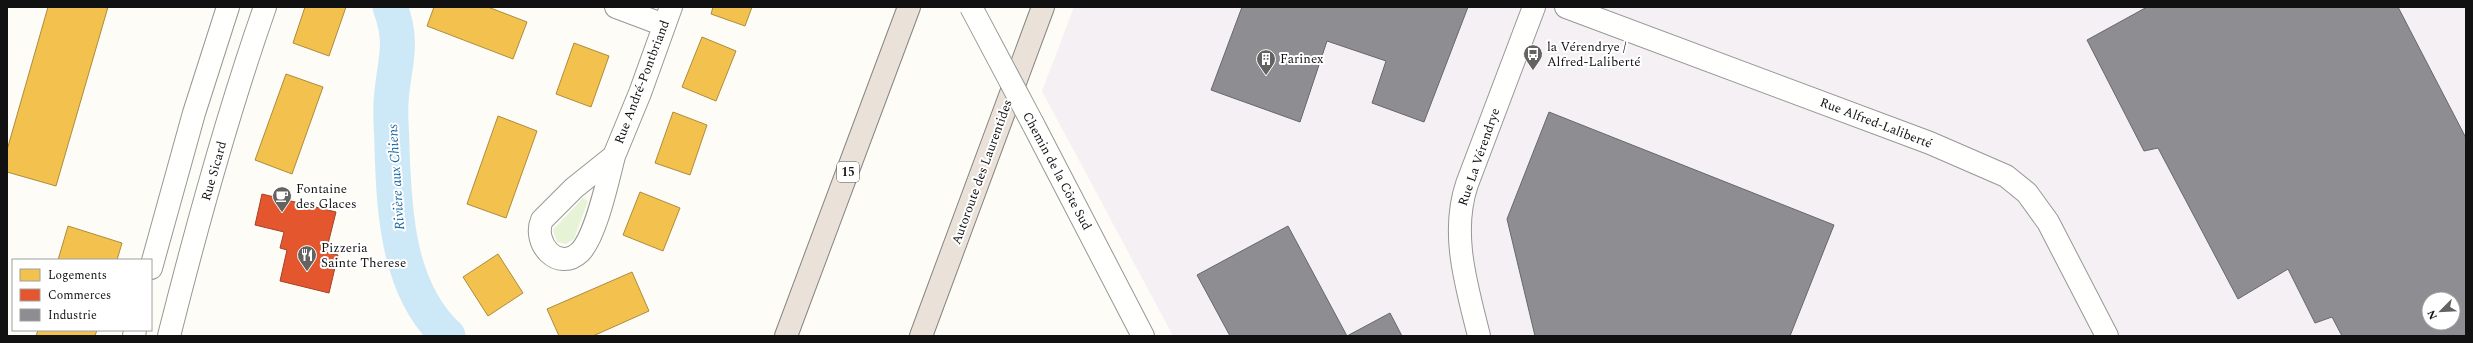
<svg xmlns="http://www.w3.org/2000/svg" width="2473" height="343" viewBox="0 0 2473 343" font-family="Spectral,serif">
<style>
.industrial{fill:#f5f0f3;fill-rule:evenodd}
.green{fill:#e7f3d7}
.homes{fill:#f2c14e;stroke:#ae8c3c}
.shops{fill:#e4572e;stroke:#a54225}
.industry{fill:#8d8d92;stroke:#68686b;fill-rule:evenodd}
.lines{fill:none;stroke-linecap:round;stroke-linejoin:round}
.river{stroke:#cde8f7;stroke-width:35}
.minor-casing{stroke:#979795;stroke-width:24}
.highway-casing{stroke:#858482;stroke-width:24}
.minor{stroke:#fffffe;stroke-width:22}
.highway{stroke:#eae1d8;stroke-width:22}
.minor-bridge-casing{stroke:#979795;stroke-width:24;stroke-linecap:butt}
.minor-bridge{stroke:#fffffe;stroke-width:22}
.labels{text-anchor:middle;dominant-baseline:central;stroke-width:4;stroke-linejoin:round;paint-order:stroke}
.shield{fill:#fff;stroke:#585858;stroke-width:1}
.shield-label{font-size:12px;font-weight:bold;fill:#111}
.poi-label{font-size:13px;fill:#111;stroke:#fff;text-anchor:start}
.street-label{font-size:13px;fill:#111;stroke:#fff}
.water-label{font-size:14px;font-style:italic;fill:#1768a6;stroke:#fff}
</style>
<rect width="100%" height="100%" fill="#fdfcf7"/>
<path class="industrial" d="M1074,7H2466V336H1173L1042,91ZM2429,299H2453V323H2429Z"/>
<path class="green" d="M583,198L588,201L574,239L566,244L557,242L553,230Z"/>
<path class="homes" d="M48,7H108L56,186L7,172V150Z
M305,7H346L329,56L293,43Z
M434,7H488L527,22L513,59L427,26Z
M713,7H752L745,26L711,14Z
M702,37L736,51L716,101L682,87Z
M574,43L609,56L591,107L556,94Z
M286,74L323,87L292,174L255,160Z
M673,112L707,125L690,175L655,163Z
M498,116L537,131L506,218L467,204Z
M640,192L680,208L663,251L623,235Z
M68,226L122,243L117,260H58Z
M498,254L523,293L488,316L463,277Z
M632,272L649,311L593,336H559L547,309Z
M38,330H97L95,336H36Z"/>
<path class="shops" d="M262,194L336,212L326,252L338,255L329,293L280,281L287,250L280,248L284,232L255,225Z"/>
<path class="industry" d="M1242,7H1468L1424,122L1372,103L1386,61L1327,41L1300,122L1211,90Z
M2147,7H2398L2466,138V336H2342L2332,317L2315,323L2288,269L2238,299L2158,148L2144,151L2087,40ZM2429,299H2453V323H2429Z
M1549,112L1834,225L1790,336H1535L1507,219Z
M1288,226L1347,336L1390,313L1402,336H1230L1197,275Z"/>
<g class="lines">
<path class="river" d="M390,7C405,45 393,65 391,103C390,118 392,133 392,148C394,212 398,290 448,336"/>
<g class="minor-casing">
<path id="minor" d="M616,7L664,25
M1566,7L1930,143L2006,176L2027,193L2048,222L2107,336
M1033,124L1143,336
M614,156C608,179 596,236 580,252C558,273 532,243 542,220L574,188Z
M614,156L640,93L671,7
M151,268L194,113L228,7
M134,336L135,330
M169,336C197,225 227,115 265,7
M1479,336C1467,287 1450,234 1467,184L1534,7"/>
</g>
<g class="highway-casing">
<path id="highway" d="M786,336L909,7
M921,336L1043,7"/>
</g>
<use href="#minor" class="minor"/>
<use href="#highway" class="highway"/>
<g class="minor-bridge-casing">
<path id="minor-bridge" d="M971,7L1033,124"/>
</g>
<use href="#minor-bridge" class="minor-bridge"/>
</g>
<defs>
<g id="bus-pin" transform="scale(1)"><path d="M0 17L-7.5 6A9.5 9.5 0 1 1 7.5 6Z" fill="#646362" stroke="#fff"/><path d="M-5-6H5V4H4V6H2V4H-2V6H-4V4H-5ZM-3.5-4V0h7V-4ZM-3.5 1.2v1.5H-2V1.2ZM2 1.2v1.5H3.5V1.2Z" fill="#fff"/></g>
<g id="building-pin" transform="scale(1)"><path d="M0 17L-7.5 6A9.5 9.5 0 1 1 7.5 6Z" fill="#646362" stroke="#fff"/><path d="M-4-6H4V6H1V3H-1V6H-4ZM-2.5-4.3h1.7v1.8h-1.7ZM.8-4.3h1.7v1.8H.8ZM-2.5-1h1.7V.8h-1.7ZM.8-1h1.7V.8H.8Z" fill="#fff"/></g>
<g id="cafe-pin" transform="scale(1)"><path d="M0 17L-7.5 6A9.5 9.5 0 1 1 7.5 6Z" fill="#646362" stroke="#fff"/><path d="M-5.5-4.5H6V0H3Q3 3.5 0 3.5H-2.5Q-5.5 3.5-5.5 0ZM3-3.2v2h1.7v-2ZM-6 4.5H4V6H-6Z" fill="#fff"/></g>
<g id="restaurant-pin" transform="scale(1)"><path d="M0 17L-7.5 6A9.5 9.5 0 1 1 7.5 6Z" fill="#646362" stroke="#fff"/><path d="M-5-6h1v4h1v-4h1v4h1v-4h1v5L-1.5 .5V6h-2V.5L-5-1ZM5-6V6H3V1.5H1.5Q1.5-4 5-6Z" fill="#fff"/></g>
</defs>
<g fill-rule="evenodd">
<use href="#bus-pin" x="1533" y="54"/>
<use href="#building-pin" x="1266" y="59"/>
<use href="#cafe-pin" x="282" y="196"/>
<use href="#restaurant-pin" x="307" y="255"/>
</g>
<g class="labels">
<rect class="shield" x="837" y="162" width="22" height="20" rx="3"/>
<g class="shield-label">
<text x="848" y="172">15</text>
</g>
<g class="poi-label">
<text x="1547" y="47">la Vérendrye /<tspan x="1547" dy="15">Alfred-Laliberté</tspan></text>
<text x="1280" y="59">Farinex</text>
<text x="296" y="189">Fontaine<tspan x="296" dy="15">des Glaces</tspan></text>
<text x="321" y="248">Pizzeria<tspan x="321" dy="15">Sainte Therese</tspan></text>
</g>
<g class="street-label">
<text transform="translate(642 82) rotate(-69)">Rue André-Pontbriand</text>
<text transform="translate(1876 123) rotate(21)">Rue Alfred-Laliberté</text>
<text transform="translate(1479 157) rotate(-71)">Rue La Vérendrye</text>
<text transform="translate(214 171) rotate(-74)">Rue Sicard</text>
<text transform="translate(1057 171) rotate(62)">Chemin de la Côte Sud</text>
<text transform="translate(982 172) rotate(-70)">Autoroute des Laurentides</text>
</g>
<g class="water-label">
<text transform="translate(396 177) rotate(-94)">Rivière aux Chiens</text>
</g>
</g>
<rect width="2473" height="343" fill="none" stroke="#111111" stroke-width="16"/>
<rect x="12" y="259" width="140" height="72" fill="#ffffff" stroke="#a0a0a0"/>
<rect x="20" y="269" width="20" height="12" fill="#f2c14e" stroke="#a0a0a0"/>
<text x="48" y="279" font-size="12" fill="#111111">Logements</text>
<rect x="20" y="289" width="20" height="12" fill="#e4572e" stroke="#a0a0a0"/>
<text x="48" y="299" font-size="12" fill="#111111">Commerces</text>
<rect x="20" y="309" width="20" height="12" fill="#8d8d92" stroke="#a0a0a0"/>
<text x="48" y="319" font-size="12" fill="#111111">Industrie</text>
<g transform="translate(2441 311) rotate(246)"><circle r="19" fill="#ffffff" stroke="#a0a0a0"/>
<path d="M0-3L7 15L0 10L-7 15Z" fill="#646362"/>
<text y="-6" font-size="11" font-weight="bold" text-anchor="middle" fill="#111111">N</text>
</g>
</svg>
